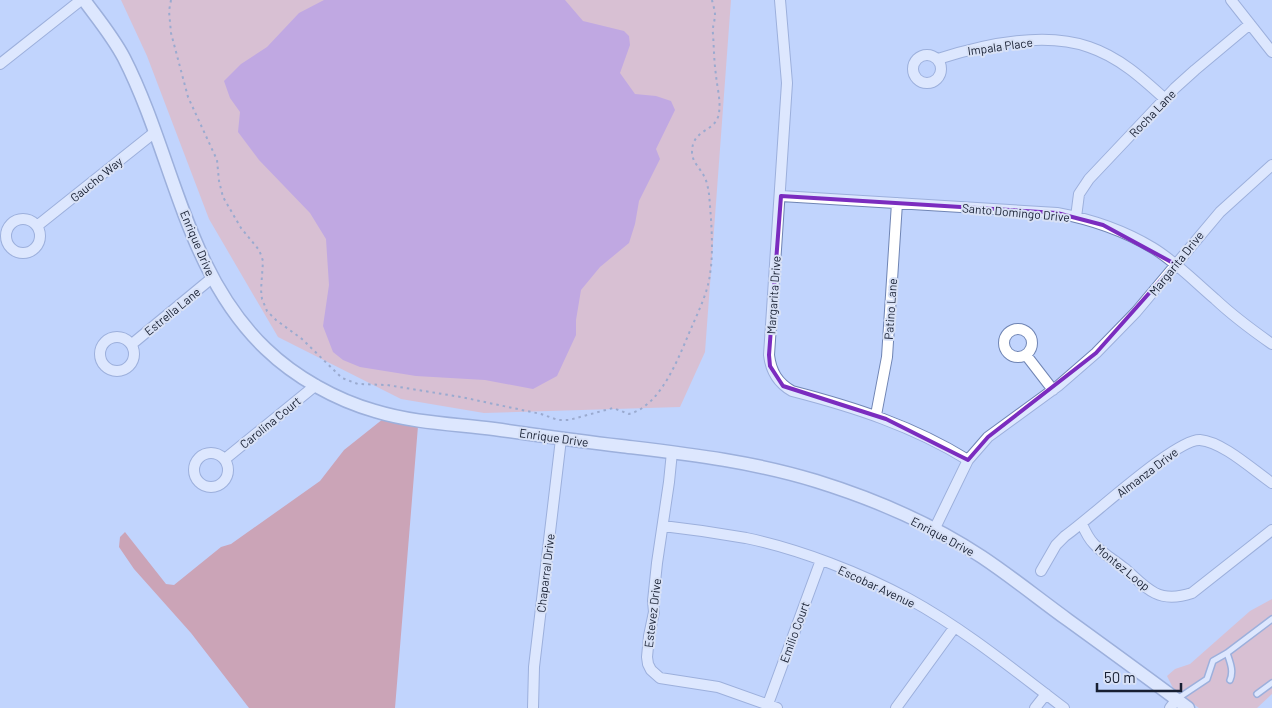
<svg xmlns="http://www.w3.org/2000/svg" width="1272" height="708" viewBox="0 0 1272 708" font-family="Barlow,sans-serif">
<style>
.green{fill:#f3a9a1}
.forest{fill:#d86a62}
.water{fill:#bf73c2}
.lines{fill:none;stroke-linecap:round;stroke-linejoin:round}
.service-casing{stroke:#7085b4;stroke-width:8}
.minor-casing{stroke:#7085b4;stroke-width:12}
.tertiary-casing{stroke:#7085b4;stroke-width:15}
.path{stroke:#6c7997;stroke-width:2;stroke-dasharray:2.5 4;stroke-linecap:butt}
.service{stroke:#fff;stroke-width:5}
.minor{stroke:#fff;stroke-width:10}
.tertiary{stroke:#fff;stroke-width:12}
.marked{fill:none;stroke:#7b2cbf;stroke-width:4;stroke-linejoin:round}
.labels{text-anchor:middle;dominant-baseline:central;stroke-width:4;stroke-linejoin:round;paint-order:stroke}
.street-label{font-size:12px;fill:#171f32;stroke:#d8e1f6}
</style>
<rect width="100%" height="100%" fill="#c1d4fd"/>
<path class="green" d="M121,0H731L705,352L680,407L484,413L401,399L278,337L209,219L147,56Z
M1272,599V694L1257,708H1199L1174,690L1167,676L1175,669L1190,664L1250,611Z"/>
<path class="forest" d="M383,419L418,426L395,708H249L191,633L134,569L119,547L120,537L125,532L166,584L174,585L221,547L231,544L320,481L344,450Z"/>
<path class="water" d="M324,0H565L583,21L624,31L629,36L630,45L620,73L635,94L656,96L671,101L675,110L656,149L660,159L639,201L635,224L629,243L600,267L581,290L576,320V335L557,376L533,389L485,380L416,376L360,367L343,360L333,352L323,326L329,285L326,239L310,213L259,160L238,132L240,112L230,98L224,81L241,64L267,47L299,13Z"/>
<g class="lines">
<g class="service-casing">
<path id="service" d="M1227,653C1230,662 1234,671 1230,680
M1257,694L1272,683
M1177,699L1207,679L1213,661L1227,653L1272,619"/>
</g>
<g class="minor-casing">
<path id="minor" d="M780,0L787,83L769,355C771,372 778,383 792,391C854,407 913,426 968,460
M1231,0L1272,52
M913 69a14 14 0 1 1 28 0a14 14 0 1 1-28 0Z
M938,59C982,45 1044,31 1089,47C1119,57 1142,78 1165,99
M0,64L81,0
M781,196L1057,213C1090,219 1123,230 1153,248C1176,262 1195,282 1215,299C1233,316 1252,330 1272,344
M1076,217L1079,194L1089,179L1175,88L1195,70L1250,24
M6 236a17 17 0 1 1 34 0a17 17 0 1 1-34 0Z
M37,226L155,132
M1004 343a14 14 0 1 1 28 0a14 14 0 1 1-28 0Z
M100 354a17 17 0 1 1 34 0a17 17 0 1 1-34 0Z
M132,344L212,278
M1026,355L1053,390
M876,415L887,357L897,203
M672,452L669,482L657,563L653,601L654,612L649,636L647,657L648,664L651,670L660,678L718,687L777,708
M194 470a17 17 0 1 1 34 0a17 17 0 1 1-34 0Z
M225,459L316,385
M1082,524C1085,531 1088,538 1094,544C1102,553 1114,560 1124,568C1134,576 1143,587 1155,593C1167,599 1180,597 1192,593L1272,530
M663,526C690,529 718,533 746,538C799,549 861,573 909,599C964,629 1014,670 1064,708
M934,530L968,460L988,437L1058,386L1096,353L1136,312L1220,212L1272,165
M1041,571L1056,545L1065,536C1091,518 1175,439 1200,440C1223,442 1253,470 1272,483
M768,704L821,560
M533,708L534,667L561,439
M896,708L954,628
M1035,708L1046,694
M1170,708L1177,699"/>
</g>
<g class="tertiary-casing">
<path id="tertiary" d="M84,0C98,19 113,37 124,58C173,154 185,272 266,349C295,377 336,400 375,411C414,423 455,424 494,429C536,435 578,441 621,446C687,454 751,461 816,481C874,499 932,524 982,557C1012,577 1039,599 1068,620C1108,649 1148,678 1188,708"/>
</g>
<path class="path" d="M171,0L169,11L171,33L188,97L217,160L219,181L223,197L241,228L259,250L261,255L263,261L261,290L262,299L267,311L276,320L302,339L342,378L358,384L387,385L461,397L541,414L558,420H569L613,408L629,414C663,405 680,353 693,324C700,308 708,291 710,274C714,251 711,217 709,194C708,188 707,181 704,176C700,168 692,162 692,152C692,130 713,132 718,117C722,104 717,88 716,75C714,62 714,48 713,34C712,27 715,21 715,15C715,10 713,5 712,0"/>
<use href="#service" class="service"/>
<use href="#minor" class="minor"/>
<use href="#tertiary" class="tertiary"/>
</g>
<path d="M0 0H1272V708H0ZM781,196L1057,213L1103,225L1175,264L1096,353L988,437L968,460L886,419L783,386L770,366L769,355Z" fill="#c1d4fd" fill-opacity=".55" fill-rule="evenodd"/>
<path class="marked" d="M781,196L1057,213L1103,225L1175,264L1096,353L988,437L968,460L886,419L783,386L770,366L769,355Z"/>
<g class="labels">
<g class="street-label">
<text transform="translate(1000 46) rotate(-8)">Impala Place</text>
<text transform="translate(1152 113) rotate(-46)">Rocha Lane</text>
<text transform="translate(96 179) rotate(-39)">Gaucho Way</text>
<text transform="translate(1016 212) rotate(5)">Santo Domingo Drive</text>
<text transform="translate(198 243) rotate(67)">Enrique Drive</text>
<text transform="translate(1176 263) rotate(-51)">Margarita Drive</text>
<text transform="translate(773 295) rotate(-86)">Margarita Drive</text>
<text transform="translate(890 309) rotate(-86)">Patino Lane</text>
<text transform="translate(172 311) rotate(-39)">Estrella Lane</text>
<text transform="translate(270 422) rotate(-39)">Carolina Court</text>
<text transform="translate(554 437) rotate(8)">Enrique Drive</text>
<text transform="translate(1147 472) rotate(-37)">Almanza Drive</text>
<text transform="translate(943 536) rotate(28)">Enrique Drive</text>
<text transform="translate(1123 567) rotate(39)">Montez Loop</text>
<text transform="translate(545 573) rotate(-83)">Chaparral Drive</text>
<text transform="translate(877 586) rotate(25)">Escobar Avenue</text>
<text transform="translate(652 613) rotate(-83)">Estevez Drive</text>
<text transform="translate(794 632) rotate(-70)">Emilio Court</text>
</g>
</g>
<path d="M1097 683v8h84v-8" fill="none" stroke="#171f32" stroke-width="2.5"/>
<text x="1104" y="683" font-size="15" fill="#171f32" stroke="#d8e1f6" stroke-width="4" paint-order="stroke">50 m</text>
</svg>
